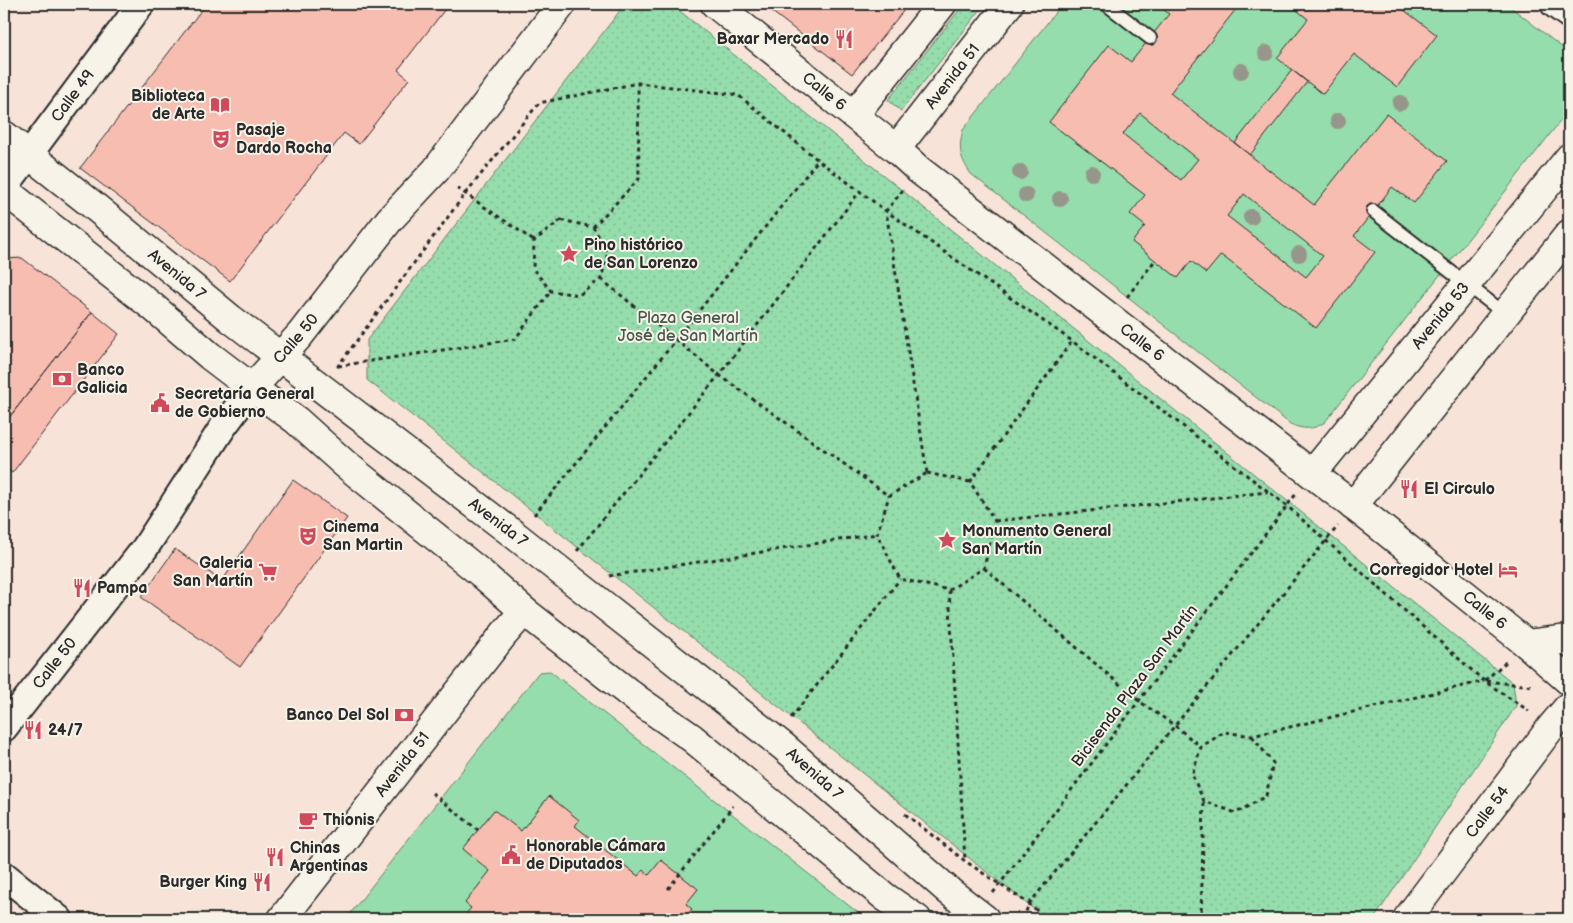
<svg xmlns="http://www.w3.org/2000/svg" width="1573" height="923" viewBox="0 0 1573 923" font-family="'Balsamiq Sans',sans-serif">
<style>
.grass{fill:#95ddac;stroke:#60846c}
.park{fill:url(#park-dots);stroke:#60846c}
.building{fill:#f8bdb1;stroke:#2b2b2b;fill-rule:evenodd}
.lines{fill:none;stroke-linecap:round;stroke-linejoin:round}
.lane-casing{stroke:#2b2b2b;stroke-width:16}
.street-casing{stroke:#2b2b2b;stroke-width:30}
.secondary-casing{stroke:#2b2b2b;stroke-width:31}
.primary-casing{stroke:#2b2b2b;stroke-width:31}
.path{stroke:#2b2b2b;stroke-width:3;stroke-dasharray:4 4;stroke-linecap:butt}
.lane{stroke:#f7f3e8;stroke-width:12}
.street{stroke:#f7f3e8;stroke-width:26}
.secondary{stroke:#f7f3e8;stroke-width:28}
.primary{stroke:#f7f3e8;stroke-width:28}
.tree{fill:#96978a}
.labels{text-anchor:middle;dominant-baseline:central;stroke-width:4;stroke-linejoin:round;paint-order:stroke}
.poi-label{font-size:16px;font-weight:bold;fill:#2b2b2b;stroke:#f7f3e8;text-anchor:start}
.street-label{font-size:16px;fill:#2b2b2b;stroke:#f7f3e8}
.park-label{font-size:16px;fill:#46584b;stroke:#f7f3e8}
</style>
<defs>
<pattern id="park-dots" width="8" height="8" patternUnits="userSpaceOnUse" patternTransform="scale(1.25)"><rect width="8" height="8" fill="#95ddac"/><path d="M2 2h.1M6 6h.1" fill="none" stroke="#81be94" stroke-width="1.8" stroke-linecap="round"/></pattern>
</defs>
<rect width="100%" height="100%" fill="#f7e3d8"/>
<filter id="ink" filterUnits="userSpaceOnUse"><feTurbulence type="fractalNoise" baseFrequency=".02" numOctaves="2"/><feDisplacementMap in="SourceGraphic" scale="10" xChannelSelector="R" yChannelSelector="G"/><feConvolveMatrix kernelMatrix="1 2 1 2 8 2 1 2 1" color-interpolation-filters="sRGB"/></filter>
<g filter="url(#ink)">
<path class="grass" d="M1062,4H1507L1569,53V110L1325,422C1314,430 1303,430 1290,424L971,174C960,158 958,149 963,130Z
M550,671L866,919H346L539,672Z"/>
<path class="park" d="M625,4H671L1513,683L1516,706L1374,919H1046L367,380V340Z
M964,4H985L901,111L888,100Z"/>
<path class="building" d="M206,4H449L398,70L409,79L359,144L344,133L230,281L80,168Z
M762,4H909L852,74Z
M1157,4H1240L1170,93L1314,205L1386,114L1447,161L1414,203L1392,187L1354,236L1375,252L1316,328L1221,255L1206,273L1191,261L1178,278L1132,242L1145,226L1130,214L1145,195L1049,122L1109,45L1131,62L1169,14ZM1140,113L1198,159L1181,180L1123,134ZM1244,194L1323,256L1306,277L1227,216Z
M1289,4H1396L1437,35L1397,87L1354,54L1323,94L1277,58L1308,19Z
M1292,70L1307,82L1250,155L1235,143Z
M22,258L92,312L4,424V259Z
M92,312L119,334L12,473L4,466V424Z
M293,480L347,518L240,667L141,597L175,549L222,581Z
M549,796L579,820L575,826L638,876L643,870L649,875L661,860L698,889L686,904L692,909L687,915L693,919H462L471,908L465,903L490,871L463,849L494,810L521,831Z"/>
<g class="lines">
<g class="lane-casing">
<path id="lane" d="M1106,4L1150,38
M1373,211L1505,314"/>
</g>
<g class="street-casing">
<g id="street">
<path d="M1554,4L1569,15"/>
<path id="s1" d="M4,188L141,4"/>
<path id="s2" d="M4,728L145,548L223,427L252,388"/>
<path d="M4,875L59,919"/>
</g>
</g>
<g class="secondary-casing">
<g id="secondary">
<path id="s3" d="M715,4L896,149L919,170L1378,525L1527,644L1569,681"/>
<path d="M854,115L942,4"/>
<path id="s4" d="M896,149L1009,4"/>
<path id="s5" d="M252,388L300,335L390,219L436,170L562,4"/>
<path id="s6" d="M1312,474L1569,158"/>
<path d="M1353,506L1569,234"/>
<path d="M1527,644L1569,639"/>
<path id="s7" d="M282,919L504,634L524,611"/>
<path id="s8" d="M1407,919L1552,726L1569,706"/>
</g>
</g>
<g class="primary-casing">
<g id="primary">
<path id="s9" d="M4,135L94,206L231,319L516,536L784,747L950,892L985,919"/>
<path d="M4,190L153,307L210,356L252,388L296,420L345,464L482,574L524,611L638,700L692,738L885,897L917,919"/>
</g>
</g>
<path class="path" d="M457,188L534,241
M903,190L886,211L927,473
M561,220L593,227L608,252L601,279L579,295L551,291L533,269L534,241Z
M593,227L639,179L638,83
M601,279L719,375L889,496
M1127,297L1156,259
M338,366L515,339L551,291
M339,367L338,366L465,194L539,103L638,83L738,95L818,160L886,211L1072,341L1287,506L1484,681L1529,711
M927,473L970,482L995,521L984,568L949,590L900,579L877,534L889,496Z
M970,482L1072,341
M534,515L676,340L818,160
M995,521L1268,492
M577,551L719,375L860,191
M984,568L1139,701L1174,725L1201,747
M609,576L877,534
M949,590L965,861
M1506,662L1484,681L1533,686
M791,718L900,579
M1252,736L1273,763L1266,796L1236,813L1204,801L1192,775L1201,747L1224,732L1252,736L1484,681
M432,793L478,830
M905,814L965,861L1029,904L1047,919
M668,889L733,806
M993,893L1296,494
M1023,919L1029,904L1338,526
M1201,919L1204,801"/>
<use href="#lane" class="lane"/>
<use href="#street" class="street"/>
<use href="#secondary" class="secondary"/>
<use href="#primary" class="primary"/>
</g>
<g class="tree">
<circle cx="1266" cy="53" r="8"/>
<circle cx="1241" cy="71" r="8"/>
<circle cx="1400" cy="103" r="8"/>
<circle cx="1338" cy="121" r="8"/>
<circle cx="1020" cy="172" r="8"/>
<circle cx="1092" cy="173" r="8"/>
<circle cx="1026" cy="195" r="8"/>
<circle cx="1060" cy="199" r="8"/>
<circle cx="1251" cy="217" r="8"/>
<circle cx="1299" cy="254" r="8"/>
</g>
</g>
<defs>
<g id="restaurant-bare" transform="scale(1.5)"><path d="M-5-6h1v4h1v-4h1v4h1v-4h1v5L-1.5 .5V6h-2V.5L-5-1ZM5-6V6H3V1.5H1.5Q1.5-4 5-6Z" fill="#d1495b" stroke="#f7f3e8" stroke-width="2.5" paint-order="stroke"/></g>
<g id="library-bare" transform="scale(1.5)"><path d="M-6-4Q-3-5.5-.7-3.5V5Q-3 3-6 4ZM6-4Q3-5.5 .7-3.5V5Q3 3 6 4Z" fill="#d1495b" stroke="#f7f3e8" stroke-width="2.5" paint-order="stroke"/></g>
<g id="theatre-bare" transform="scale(1.5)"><path d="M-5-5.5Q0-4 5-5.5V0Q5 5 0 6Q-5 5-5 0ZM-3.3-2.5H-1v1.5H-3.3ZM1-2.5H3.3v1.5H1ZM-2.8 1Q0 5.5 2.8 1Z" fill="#d1495b" stroke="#f7f3e8" stroke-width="2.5" paint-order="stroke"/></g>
<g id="sight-bare" transform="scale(1.5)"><path d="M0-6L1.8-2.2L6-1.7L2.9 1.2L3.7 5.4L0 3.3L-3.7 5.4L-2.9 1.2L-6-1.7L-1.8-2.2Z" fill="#d1495b" stroke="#f7f3e8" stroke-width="2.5" paint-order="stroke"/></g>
<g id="bank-bare" transform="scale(1.5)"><path d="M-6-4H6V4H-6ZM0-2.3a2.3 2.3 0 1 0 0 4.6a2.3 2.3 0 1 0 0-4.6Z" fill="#d1495b" stroke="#f7f3e8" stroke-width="2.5" paint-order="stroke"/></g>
<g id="civic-bare" transform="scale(1.5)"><path d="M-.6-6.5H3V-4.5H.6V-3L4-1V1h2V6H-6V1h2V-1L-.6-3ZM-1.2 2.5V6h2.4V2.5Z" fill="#d1495b" stroke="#f7f3e8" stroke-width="2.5" paint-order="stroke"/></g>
<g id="hotel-bare" transform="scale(1.5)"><path d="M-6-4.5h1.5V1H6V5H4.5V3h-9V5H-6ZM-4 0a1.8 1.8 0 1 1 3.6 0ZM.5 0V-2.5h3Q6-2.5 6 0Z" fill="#d1495b" stroke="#f7f3e8" stroke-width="2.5" paint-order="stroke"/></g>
<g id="supermarket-bare" transform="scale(1.5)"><path d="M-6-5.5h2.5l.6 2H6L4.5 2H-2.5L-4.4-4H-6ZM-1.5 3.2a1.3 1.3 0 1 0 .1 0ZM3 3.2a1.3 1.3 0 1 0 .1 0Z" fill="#d1495b" stroke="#f7f3e8" stroke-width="2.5" paint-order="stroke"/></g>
<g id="cafe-bare" transform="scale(1.5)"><path d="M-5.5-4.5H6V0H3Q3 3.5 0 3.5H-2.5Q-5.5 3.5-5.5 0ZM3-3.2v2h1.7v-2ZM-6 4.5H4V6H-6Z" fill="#d1495b" stroke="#f7f3e8" stroke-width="2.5" paint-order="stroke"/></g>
</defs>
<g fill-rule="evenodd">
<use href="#restaurant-bare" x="844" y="39"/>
<use href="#library-bare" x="220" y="105"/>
<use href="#theatre-bare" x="221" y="139"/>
<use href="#sight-bare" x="569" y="254"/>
<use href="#bank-bare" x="62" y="379"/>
<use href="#civic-bare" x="160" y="403"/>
<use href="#restaurant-bare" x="1409" y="489"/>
<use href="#theatre-bare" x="308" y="536"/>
<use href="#sight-bare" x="947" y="540"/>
<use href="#hotel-bare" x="1508" y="570"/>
<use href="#supermarket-bare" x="268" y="572"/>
<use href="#restaurant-bare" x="82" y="588"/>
<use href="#bank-bare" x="404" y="715"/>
<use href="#restaurant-bare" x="33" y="730"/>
<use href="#cafe-bare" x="308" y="820"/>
<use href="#civic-bare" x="511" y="855"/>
<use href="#restaurant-bare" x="275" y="857"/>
<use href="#restaurant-bare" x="262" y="882"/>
</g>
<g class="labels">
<g class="poi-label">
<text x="829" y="39" text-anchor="end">Baxar Mercado</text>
<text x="205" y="96" text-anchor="end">Biblioteca<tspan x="205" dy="18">de Arte</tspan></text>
<text x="236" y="130">Pasaje<tspan x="236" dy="18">Dardo Rocha</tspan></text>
<text x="584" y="245">Pino histórico<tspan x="584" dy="18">de San Lorenzo</tspan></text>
<text x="77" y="370">Banco<tspan x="77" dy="18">Galicia</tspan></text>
<text x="175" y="394">Secretaría General<tspan x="175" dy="18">de Gobierno</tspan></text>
<text x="1424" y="489">El Circulo</text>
<text x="323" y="527">Cinema<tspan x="323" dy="18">San Martin</tspan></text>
<text x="962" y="531">Monumento General<tspan x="962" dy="18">San Martín</tspan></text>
<text x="253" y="563" text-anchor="end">Galeria<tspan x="253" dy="18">San Martín</tspan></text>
<text x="1493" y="570" text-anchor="end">Corregidor Hotel</text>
<text x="97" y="588">Pampa</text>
<text x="389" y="715" text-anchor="end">Banco Del Sol</text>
<text x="48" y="730">24/7</text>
<text x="323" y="820">Thionis</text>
<text x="526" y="846">Honorable Cámara<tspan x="526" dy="18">de Diputados</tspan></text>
<text x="290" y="848">Chinas<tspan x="290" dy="18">Argentinas</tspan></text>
<text x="247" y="882" text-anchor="end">Burger King</text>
</g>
<g class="street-label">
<text stroke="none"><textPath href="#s4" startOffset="92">Avenida 51</textPath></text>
<text stroke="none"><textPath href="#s3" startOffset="140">Calle 6</textPath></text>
<text stroke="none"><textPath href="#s1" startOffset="115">Calle 49</textPath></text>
<text stroke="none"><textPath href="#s9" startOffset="222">Avenida 7</textPath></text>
<text stroke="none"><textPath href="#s6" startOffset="204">Avenida 53</textPath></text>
<text stroke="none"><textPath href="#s5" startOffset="66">Calle 50</textPath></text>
<text stroke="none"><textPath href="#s3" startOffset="545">Calle 6</textPath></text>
<text stroke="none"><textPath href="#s9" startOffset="628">Avenida 7</textPath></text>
<text stroke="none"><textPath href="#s3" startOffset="980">Calle 6</textPath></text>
<text stroke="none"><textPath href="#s2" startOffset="82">Calle 50</textPath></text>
<text transform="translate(1135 686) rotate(-53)">Bicisenda Plaza San Martín</text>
<text stroke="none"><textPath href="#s7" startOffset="196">Avenida 51</textPath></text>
<text stroke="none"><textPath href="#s9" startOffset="1032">Avenida 7</textPath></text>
<text stroke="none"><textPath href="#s8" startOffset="134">Calle 54</textPath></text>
</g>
<g class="park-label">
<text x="688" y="318">Plaza General<tspan x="688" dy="18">José de San Martín</tspan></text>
</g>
</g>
<rect width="1573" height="923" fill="none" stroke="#f7f3e8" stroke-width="20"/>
<rect x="10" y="10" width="1553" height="903" fill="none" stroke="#2b2b2b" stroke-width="2" filter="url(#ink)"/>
</svg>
